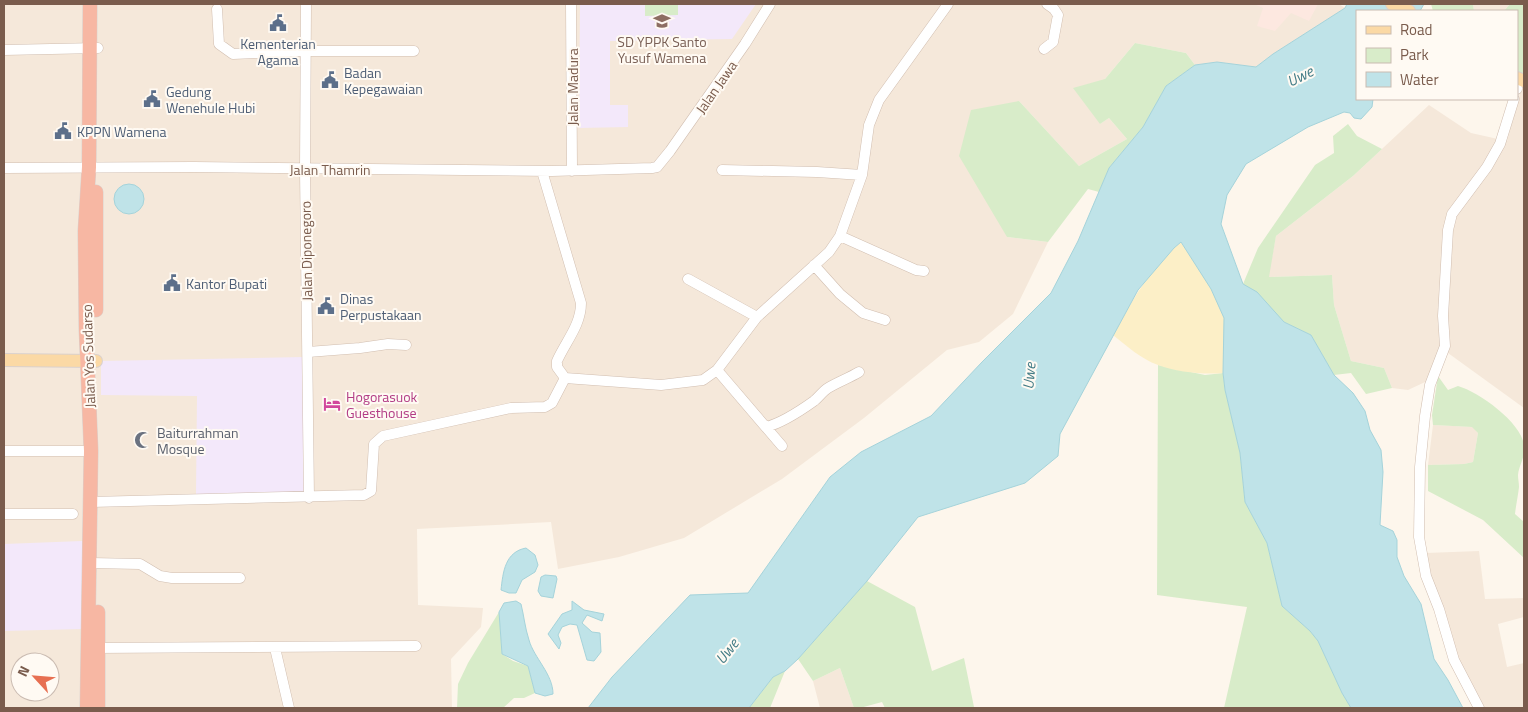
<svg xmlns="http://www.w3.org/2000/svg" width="1528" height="712" viewBox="0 0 1528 712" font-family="'Titillium Web',sans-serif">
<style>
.residential{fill:#f5e8da;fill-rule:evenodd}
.commercial{fill:#fde8e0}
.education{fill:#f3e8fa}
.green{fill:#d8ecc9}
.sand{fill:#fcefc7}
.water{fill:#bfe3e8;stroke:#a5d3da}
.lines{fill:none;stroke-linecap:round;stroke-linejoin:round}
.minor-casing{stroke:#d1beb0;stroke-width:11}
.major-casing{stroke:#dad1cd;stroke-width:14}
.highway-casing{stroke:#dad1cd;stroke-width:15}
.minor{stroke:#fff;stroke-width:10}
.major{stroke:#fbd9a5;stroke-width:12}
.highway{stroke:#f7b7a3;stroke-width:14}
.labels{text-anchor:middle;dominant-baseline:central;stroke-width:4;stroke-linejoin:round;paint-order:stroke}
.education-label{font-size:14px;fill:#785e54;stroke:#fffaf3}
.service-label{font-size:14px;fill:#4e5e75;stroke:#fffaf3;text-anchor:start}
.street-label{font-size:14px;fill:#7a5c4d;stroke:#fffaf3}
.hotel-label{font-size:14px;fill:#b23c85;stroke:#fffaf3;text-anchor:start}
.worship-label{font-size:14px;fill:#5b616d;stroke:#fffaf3;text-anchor:start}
.water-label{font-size:15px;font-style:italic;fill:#437c86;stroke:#fffaf3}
</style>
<rect width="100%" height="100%" fill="#fdf6ec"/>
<path class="residential" d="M4,4H1339L1345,8L1273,54L1256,67L1217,62L1195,65L1186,53L1135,43L1105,79L1100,124L1109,118L1127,139L1079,166L1019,101L1007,237L1048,242L1013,314L979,342L947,350L864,418L782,479L684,538L619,557L558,569L551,522L417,529L418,605L483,608L481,627L451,659L452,708H4ZM20,662H50V692H20Z
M1473,4H1510L1504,11H1474Z
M1524,88V408L1448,353L1438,376L1408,390L1392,388L1384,368L1351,361L1334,305L1332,275L1268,277L1276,236L1353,176L1429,105L1471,133L1507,141L1521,90Z
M1433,425L1473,427L1478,433L1473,462L1464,464L1428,465Z
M1479,551L1485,599L1524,598V617L1498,624L1507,667L1524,663V708H1482L1464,676L1429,576L1426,553Z
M840,668L854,708H820L813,681Z"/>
<path class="commercial" d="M1254,4H1318L1309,21L1291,13L1275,31L1257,26L1263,8Z"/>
<path class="education" d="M580,4H756L732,39L610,41V105H628V127L579,128Z
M304,357V494H196L197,396L101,395V361Z
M82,541L83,629L4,631V544Z"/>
<path class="green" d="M645,4H678V15L645,16Z
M1431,4H1473L1474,11H1433Z
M1510,4H1524V75L1520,74L1517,69V11H1504Z
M1135,43L1186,53L1195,65L1166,86L1143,127L1109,168L1099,192L1088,189L1048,242L1007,237L959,156L971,110L1019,101L1079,166L1127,139L1109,118L1100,124L1073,88L1105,79Z
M1348,124L1357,136L1382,149L1353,176L1276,236L1269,277L1332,275L1334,305L1351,361L1384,368L1392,388L1366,394L1351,373L1334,375L1311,335L1284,322L1243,284L1258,248L1315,165L1334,153L1333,136Z
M1158,365L1205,375L1223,373L1225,390L1240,453L1245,502L1267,543L1282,606L1310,631L1318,641L1342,693L1351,708H1224L1247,607L1157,595Z
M1438,376L1448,390L1458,386C1479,392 1521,422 1524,445C1526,456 1519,465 1518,475C1518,479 1519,483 1519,487C1518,496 1516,505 1515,514L1524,522V558L1483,520L1428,491V465L1464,464L1473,462L1478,433L1472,427L1433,425L1432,415Z
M867,581L915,607L932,671L964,658L974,707L885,708L882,702L860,708H854L840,668L813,681L798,659Z
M499,612L502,654L513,661L528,666L535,693L524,698H514L503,708H457L458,684L468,663Z
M785,671L770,708H749L773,677Z"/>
<path class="sand" d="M1181,242C1193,261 1222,297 1224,319C1226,337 1224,356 1223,373C1204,375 1177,372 1158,365C1141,359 1127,346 1113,335C1132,301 1151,266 1181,242Z"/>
<path class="water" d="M1347,4H1424L1420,11H1357V99H1373L1372,107L1361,119L1354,118L1350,113L1344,112L1308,127L1246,164L1227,195L1221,224L1243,284L1257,292L1284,322L1311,335L1334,375L1353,393L1365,411L1370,430L1381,450L1383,472L1380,525L1393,531L1397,540V557L1404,576L1421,604L1434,659L1448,680L1463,708H1351L1342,693L1318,641L1310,631L1282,606L1267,543L1245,502L1240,453L1225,390L1223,373L1224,318L1211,289L1181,242L1174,248L1138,290L1060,434L1058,456L1025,483L918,517L867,581L798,659L785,671L773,677L749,708H588L612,677L690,595L748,593L830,477L861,452L931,416L982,362L1051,293L1078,241L1109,168L1143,127L1166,86L1195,65L1217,62L1256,67L1273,54L1345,8Z
M114 199a15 15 0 1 1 30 0a15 15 0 1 1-30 0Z
M526,548L535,555L538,565L535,572L522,580L516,593H509L501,590C503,572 505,552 526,548Z
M545,575L556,576L557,579L553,598L541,596L538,591L541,577Z
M516,601L521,604C524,616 525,628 529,640C534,658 553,674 553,694L545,696L535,693L528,666L502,654L499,612L504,603Z
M572,601L584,610L604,614L602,621L587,615L582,623L592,632L600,633L601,652L594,661L587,660L577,625L570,624L562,627L558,635L561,643L559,649L548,634L562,614L572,610Z"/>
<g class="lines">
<g class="minor-casing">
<path id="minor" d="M306,4L305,170L309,498
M571,4L572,171
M217,9L219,44L233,54L306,51H414
M1044,49L1053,42L1058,15L1054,9L1047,4
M4,50L98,48
M1517,88V89
M4,168L194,167L552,171L652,168L657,167L670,151L745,44L770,4
M722,170L817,172L862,175
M542,171L581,303C581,325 566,341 557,361V367L565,378
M840,236L916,270L924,271
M814,265L840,294L863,313L885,320
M688,279L757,317
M308,352L360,348L388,344L406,345
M717,370L782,446
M565,378L661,385L703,380L717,370L757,317L829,252L840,236L862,175L869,125L879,100L948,4
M766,427C782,423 800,411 814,401C819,397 823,391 828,388C838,382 849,378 859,372
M4,451H91
M91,502L364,495L371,491L374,444L383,436L511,408L545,407L552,403L565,378
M4,514H73
M91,563L140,564L160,576L172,578H240
M93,648L416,646
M275,648L289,708
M1479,708L1454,660L1439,609L1426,576L1419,537L1420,467L1425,416L1430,385L1445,346L1443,316L1448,230L1452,214L1487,167L1500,144L1514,99"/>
</g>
<g class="major-casing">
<path id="major" d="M1392,4L1409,11
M1517,78L1524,81
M4,360L96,361"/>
</g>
<g class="highway-casing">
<path id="highway" d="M96,310V192
M98,612V708
M87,708L91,451L86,328L85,231L89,167L90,4"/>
</g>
<use href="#minor" class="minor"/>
<use href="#major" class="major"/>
<use href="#highway" class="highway"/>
</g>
<defs>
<g id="school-bare" transform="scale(1.35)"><path d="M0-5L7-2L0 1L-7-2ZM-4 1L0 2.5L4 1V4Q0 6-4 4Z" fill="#8d6e63" stroke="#fffaf3" stroke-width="2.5" paint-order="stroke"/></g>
<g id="civic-bare" transform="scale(1.35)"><path d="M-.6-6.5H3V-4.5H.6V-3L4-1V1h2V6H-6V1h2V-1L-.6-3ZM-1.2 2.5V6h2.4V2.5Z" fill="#5c6f8a" stroke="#fffaf3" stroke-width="2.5" paint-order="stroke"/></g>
<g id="hotel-bare" transform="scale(1.35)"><path d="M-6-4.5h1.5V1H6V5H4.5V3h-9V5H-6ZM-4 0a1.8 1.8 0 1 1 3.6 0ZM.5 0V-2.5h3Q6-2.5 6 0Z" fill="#d1479c" stroke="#fffaf3" stroke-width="2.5" paint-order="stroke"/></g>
<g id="mosque-bare" transform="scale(1.35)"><path d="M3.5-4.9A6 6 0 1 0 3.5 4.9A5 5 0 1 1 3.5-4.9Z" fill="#6b7280" stroke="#fffaf3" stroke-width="2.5" paint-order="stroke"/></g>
</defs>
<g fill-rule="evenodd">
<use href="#school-bare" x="662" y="21"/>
<use href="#civic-bare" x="278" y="23"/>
<use href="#civic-bare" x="330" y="80"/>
<use href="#civic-bare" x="152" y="99"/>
<use href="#civic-bare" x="63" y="131"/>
<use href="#civic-bare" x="172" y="283"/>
<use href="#civic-bare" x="326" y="306"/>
<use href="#hotel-bare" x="332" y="404"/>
<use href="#mosque-bare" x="143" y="440"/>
</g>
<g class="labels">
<g class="education-label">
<text x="662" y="41">SD YPPK Santo<tspan x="662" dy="16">Yusuf Wamena</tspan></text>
</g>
<g class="service-label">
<text x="278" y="43" text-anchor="middle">Kementerian<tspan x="278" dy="16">Agama</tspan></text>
<text x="344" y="72">Badan<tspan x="344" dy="16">Kepegawaian</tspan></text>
<text x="166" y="91">Gedung<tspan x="166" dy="16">Wenehule Hubi</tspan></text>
<text x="77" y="131">KPPN Wamena</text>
<text x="186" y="283">Kantor Bupati</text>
<text x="340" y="298">Dinas<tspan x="340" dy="16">Perpustakaan</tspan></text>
</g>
<g class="street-label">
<text transform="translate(572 87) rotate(-90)">Jalan Madura</text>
<text transform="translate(716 87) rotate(-55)">Jalan Jawa</text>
<text x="330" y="169">Jalan Thamrin</text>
<text transform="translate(306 251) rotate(-91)">Jalan Diponegoro</text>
<text transform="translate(88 356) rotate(-92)">Jalan Yos Sudarso</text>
</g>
<g class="hotel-label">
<text x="346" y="396">Hogorasuok<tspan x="346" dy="16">Guesthouse</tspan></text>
</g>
<g class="worship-label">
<text x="157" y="432">Baiturrahman<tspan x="157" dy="16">Mosque</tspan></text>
</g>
<g class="water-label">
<text transform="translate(1300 76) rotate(-27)">Uwe</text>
<text transform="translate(1029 376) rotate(-85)">Uwe</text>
<text transform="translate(727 651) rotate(-52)">Uwe</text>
</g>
</g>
<rect width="1528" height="712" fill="none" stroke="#7a5c4d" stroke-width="10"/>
<rect x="1356" y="10" width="162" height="90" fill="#fffaf3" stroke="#cabbb1"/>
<rect x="1366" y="26" width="25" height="8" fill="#fbd9a5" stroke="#cabbb1"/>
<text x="1400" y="35" font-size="15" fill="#7a5c4d">Road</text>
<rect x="1366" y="48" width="25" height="15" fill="#d8ecc9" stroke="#cabbb1"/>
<text x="1400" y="60" font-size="15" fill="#7a5c4d">Park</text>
<rect x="1366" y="72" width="25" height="15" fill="#bfe3e8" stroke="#cabbb1"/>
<text x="1400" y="85" font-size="15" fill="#7a5c4d">Water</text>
<g transform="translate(35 677) rotate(296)"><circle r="24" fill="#fffaf3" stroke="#cabbb1"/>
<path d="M0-4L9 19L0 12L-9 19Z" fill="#e76f51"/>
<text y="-8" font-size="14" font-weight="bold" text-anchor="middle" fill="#7a5c4d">N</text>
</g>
</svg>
